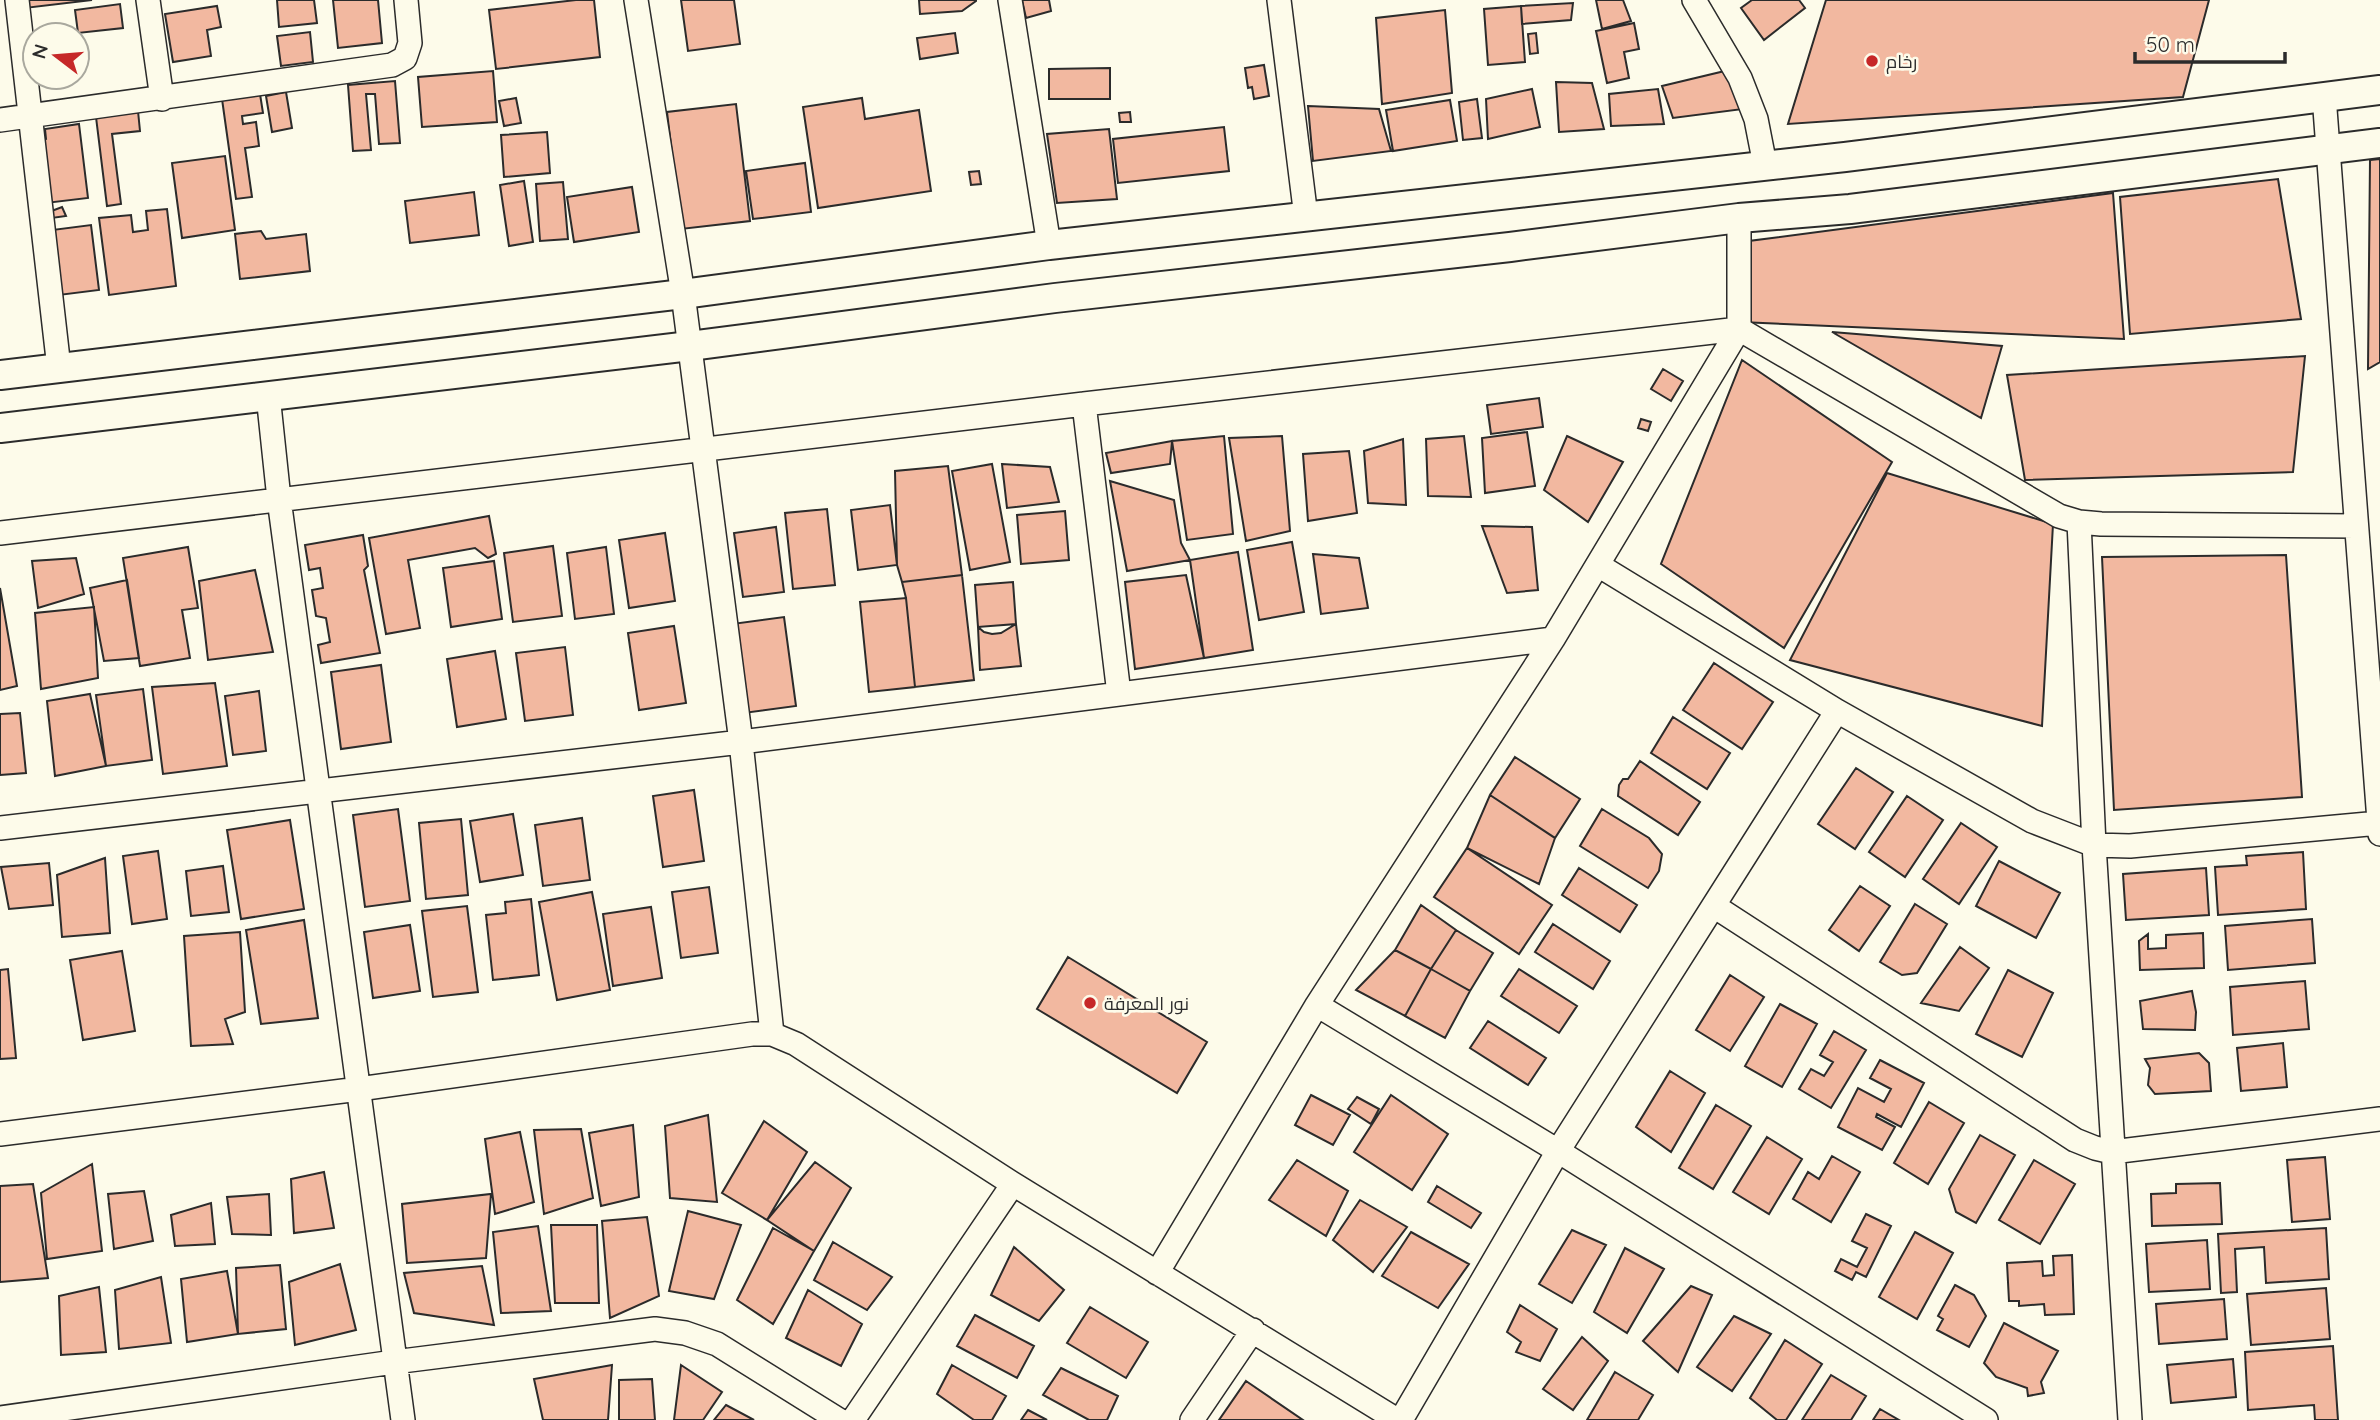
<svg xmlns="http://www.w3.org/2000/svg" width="2380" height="1420" viewBox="0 0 2380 1420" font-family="Quicksand,Cairo,sans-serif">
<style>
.building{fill:#f2b8a0;stroke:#2b2b2b;stroke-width:2}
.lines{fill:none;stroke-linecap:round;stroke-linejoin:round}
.minor-casing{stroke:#2b2b2b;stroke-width:26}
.major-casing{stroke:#2b2b2b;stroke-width:32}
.minor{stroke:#fdfbea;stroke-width:23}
.major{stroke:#fdfbea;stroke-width:28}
.poi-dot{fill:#c62828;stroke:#fdfbea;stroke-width:2.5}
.labels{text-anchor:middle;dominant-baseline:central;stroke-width:5;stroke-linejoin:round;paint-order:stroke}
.poi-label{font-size:18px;fill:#2b2b2b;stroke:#fdfbea;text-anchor:start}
</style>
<rect width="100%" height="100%" fill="#fdfbea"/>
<path class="building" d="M24,0H92L25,8Z
M277,0H314L317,23L279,27Z
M333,0H378L382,43L338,48Z
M576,0H594L600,57L496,69L489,10Z
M681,0H734L740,44L688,51Z
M919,0H976V1L962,11L920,14Z
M1022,0H1049L1051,11L1026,18Z
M1596,0H1623L1631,21L1602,29Z
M1752,0H1799L1805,8L1764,40L1741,8Z
M1826,0H2209L2183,97L1788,124Z
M1573,3L1571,20L1522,24L1521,6Z
M120,4L123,28L78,33L75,10Z
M217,6L221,27L207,30L211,56L173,62L165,14Z
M1521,6L1525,62L1488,65L1484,9Z
M1445,10L1452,93L1382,104L1376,18Z
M1634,23L1639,49L1624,52L1629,78L1607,83L1596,31Z
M310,32L313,62L281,66L277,36Z
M955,33L958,53L920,59L917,38Z
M1536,33L1538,53L1530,54L1528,34Z
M1264,65L1269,96L1254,99L1252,87L1248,88L1245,68Z
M1110,68V99H1049V69Z
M1729,70L1743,109L1673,118L1662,86Z
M493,71L497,122L422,127L418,77Z
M395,81L400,143L379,144L375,94H366L371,150L353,151L348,85Z
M1556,82L1592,83L1604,129L1559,132Z
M1532,89L1540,127L1488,139L1486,99Z
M1658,89L1664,124L1611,126L1609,94Z
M286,92L292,128L272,132L266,96Z
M260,94L263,113L242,116L243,124L256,122L259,146L245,148L252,197L236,199L222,99Z
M516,98L521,123L504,126L499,101Z
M862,98L865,119L919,110L931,191L818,208L803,107Z
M1477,99L1482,138L1463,140L1459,102Z
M1450,100L1457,141L1393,151L1386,110Z
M736,104L750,221L681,229L667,112Z
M1308,106L1379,109L1391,151L1313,161Z
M138,111L140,131L112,134L121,204L107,206L96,117Z
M1130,112L1131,122H1120L1119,113Z
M79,124L88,198L46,203L38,140L46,139L45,129Z
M1224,127L1229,171L1118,183L1113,139Z
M1109,129L1117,199L1057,203L1047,134Z
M547,132L550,173L504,177L501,135Z
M225,156L235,230L182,238L172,163Z
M2380,159V362L2368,369L2370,160Z
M805,163L811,212L753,219L746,171Z
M979,171L981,184L971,185L969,172Z
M2278,179L2301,319L2130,334L2120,197Z
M524,181L533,242L509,246L500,185Z
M563,182L568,239L540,241L536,184Z
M632,187L639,232L574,242L567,197Z
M474,192L479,235L410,243L405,201Z
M2113,193L2124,339L1740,322L1749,241Z
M62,207L66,216L51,218L53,230L91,225L99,290L59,295L49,212Z
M167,209L176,286L109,295L99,218L131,215L133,232L148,230L146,211Z
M261,231L266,239L306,234L310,271L240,279L235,234Z
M1832,332L2002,346L1981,418Z
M2305,356L2293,472L2025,480L2007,375Z
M1742,360L1892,462L1784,648L1661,564Z
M1663,369L1683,381L1671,401L1651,389Z
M1539,398L1543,427L1491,434L1487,405Z
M1641,419L1651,422L1648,431L1638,428Z
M1527,432L1535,486L1485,493L1482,438Z
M1224,436L1233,534L1187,540L1172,441Z
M1282,436L1290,531L1246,541L1229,438Z
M1464,436L1471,497L1428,496L1426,439Z
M1567,436L1623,462L1588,522L1544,490Z
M1403,439L1406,505L1368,503L1364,451Z
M1172,441L1170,464L1111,473L1106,453Z
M1349,451L1357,513L1308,521L1303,454Z
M992,464L1010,562L970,570L952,471Z
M1002,464L1050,467L1059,502L1007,508Z
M948,466L962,575L902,582L897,565L895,471Z
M1887,473L2053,524L2042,726L1790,660Z
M1110,481L1174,500L1181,543L1190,560L1127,571Z
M890,505L897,565L858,570L851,510Z
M827,509L835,585L793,589L785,513Z
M1065,511L1069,560L1021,564L1017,515Z
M489,516L496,554L488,558L475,548L408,560L420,628L386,634L369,538Z
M1482,526L1532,527L1538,590L1507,593Z
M776,527L784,592L743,597L734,533Z
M665,533L675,601L629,608L619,540Z
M363,535L368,566L364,570L380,653L321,663L318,645L330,642L326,618L316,616L312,590L323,588L320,568L309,570L305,545Z
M1292,542L1304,612L1259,620L1247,550Z
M553,546L562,616L513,622L504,553Z
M188,547L198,608L182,610L190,658L140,666L123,558Z
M606,547L614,614L575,619L567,553Z
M1238,552L1253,650L1204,658L1190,560Z
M1313,554L1359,558L1368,608L1321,614Z
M2286,555L2302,797L2114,810L2102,557Z
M76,558L84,594L38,608L32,561Z
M494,561L502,619L451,627L443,568Z
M255,570L273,652L208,660L199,581Z
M962,575L974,680L915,687L906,598L902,582Z
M1186,575L1204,658L1135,669L1125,582Z
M127,580L139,658L104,661L90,588Z
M1013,582L1016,624L978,627L975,585Z
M0,588L17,686L0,690Z
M906,598L915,687L869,692L860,602Z
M94,607L98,678L41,689L35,613Z
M784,617L796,706L744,713L732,624Z
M1016,624L1021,666L980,670L978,627L984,632L992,634L1001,633Z
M674,626L686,703L639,710L628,633Z
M565,647L573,715L525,721L516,653Z
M495,651L506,719L457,727L447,659Z
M1714,663L1773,702L1742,749L1683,710Z
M381,665L391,742L341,749L331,672Z
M215,683L227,766L163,774L152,687Z
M143,689L152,760L106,766L96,695Z
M259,691L266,751L233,755L225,696Z
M90,694L106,766L55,776L47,701Z
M20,713L26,773L0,775V714Z
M1673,717L1730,753L1707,789L1651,753Z
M1515,757L1580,799L1555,838L1490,795Z
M1640,761L1700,802L1678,835L1618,796L1619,785L1623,779H1628Z
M1856,768L1893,792L1855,849L1818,824Z
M694,790L704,861L663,867L653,796Z
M1490,795L1555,838L1539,884L1467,848Z
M1907,796L1943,820L1905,877L1869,852Z
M398,809L410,901L365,907L353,815Z
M1602,809L1649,838L1662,854L1659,871L1648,888L1580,846Z
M513,814L523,875L480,882L470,821Z
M582,818L590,880L543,886L535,825Z
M461,819L468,895L426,899L419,823Z
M290,820L304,909L241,919L227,830Z
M1961,823L1997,847L1959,904L1923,879Z
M1467,848L1552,905L1519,954L1434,897Z
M158,851L167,919L132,924L123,856Z
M2303,852L2306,909L2218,915L2215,867L2247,865L2246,856Z
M105,858L110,933L62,937L57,875Z
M1999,861L2060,893L2036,938L1976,906Z
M49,863L53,905L9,909L1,867Z
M223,866L229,912L191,916L186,871Z
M1579,868L1637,905L1620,932L1562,895Z
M2206,868L2209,915L2126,920L2123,874Z
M1860,886L1890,906L1859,951L1829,930Z
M709,887L718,953L681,958L672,892Z
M592,892L610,990L557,1000L539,902Z
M531,899L539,975L493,980L486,915L506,913L505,902Z
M1915,904L1947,924L1917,973L1902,975L1880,962Z
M1421,905L1456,930L1431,969L1395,950Z
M467,906L478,992L433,997L422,911Z
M651,907L662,978L613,986L603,914Z
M2312,919L2315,963L2228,970L2225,926Z
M304,920L318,1018L261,1024L246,930Z
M1553,924L1610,961L1593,989L1535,952Z
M410,925L420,991L373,998L364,932Z
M1456,930L1493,953L1470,991L1431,969Z
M240,932L245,1012L225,1019L233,1044L191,1046L184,936Z
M2203,933L2204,968L2140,970L2139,941L2148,934V949L2166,948V935Z
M1960,947L1989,968L1959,1011L1921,1003Z
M1395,950L1431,969L1405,1016L1356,990Z
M122,951L135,1031L83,1040L70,960Z
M1068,957L1207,1042L1177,1093L1037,1009Z
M8,969L16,1058L0,1059V970Z
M1431,969L1470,991L1445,1038L1405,1016Z
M1519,969L1577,1006L1559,1033L1501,996Z
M2008,970L2053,993L2022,1057L1976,1034Z
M1730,975L1764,997L1730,1051L1696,1030Z
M2305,981L2309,1029L2233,1035L2230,987Z
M2192,991L2196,1012L2195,1030L2143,1029L2140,1001Z
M1780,1004L1817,1024L1782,1087L1745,1066Z
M1488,1021L1546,1058L1528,1085L1470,1048Z
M1834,1031L1866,1050L1831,1108L1799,1089L1811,1069L1824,1076L1833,1062L1820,1055Z
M2283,1043L2287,1087L2241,1091L2237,1048Z
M2199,1053L2209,1063L2211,1091L2155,1094L2148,1085L2150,1068L2145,1059Z
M1880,1060L1924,1083L1901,1127L1877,1114L1876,1117L1895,1127L1882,1150L1838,1127L1858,1088L1884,1102L1891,1089L1870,1078Z
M1670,1071L1705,1093L1671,1152L1636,1127Z
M1311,1095L1350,1115L1333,1145L1295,1125Z
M1391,1095L1448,1134L1412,1190L1354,1152Z
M1357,1097L1379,1109L1371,1124L1348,1109Z
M1929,1102L1964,1123L1928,1184L1894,1163Z
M1716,1105L1751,1126L1713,1189L1679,1168Z
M708,1115L717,1202L670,1198L665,1126Z
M764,1121L807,1152L767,1220L722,1193Z
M633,1125L639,1197L601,1206L589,1133Z
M581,1129L593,1198L544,1214L534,1130Z
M520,1132L534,1202L495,1214L485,1139Z
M1980,1135L2015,1155L1976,1223L1956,1212L1949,1189Z
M1767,1137L1802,1159L1769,1214L1733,1192Z
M1832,1156L1860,1172L1831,1222L1793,1199L1808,1172L1819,1179Z
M2325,1157L2330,1219L2292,1222L2287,1160Z
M1297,1160L1348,1191L1326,1236L1269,1200Z
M2034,1160L2075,1184L2040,1244L1999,1220Z
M815,1162L851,1188L814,1251L767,1220Z
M92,1164L102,1251L47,1259L41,1193Z
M324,1172L334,1228L294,1233L291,1179Z
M2220,1183L2222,1224L2152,1226L2151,1194L2176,1193V1184Z
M33,1184L48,1278L0,1282V1186Z
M1437,1186L1481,1213L1471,1228L1428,1202Z
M144,1191L153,1241L114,1249L108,1194Z
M269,1194L271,1235L232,1234L227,1197Z
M491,1194L486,1258L407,1263L402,1204Z
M1360,1200L1407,1227L1373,1272L1333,1240Z
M211,1203L215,1244L175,1246L171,1215Z
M688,1211L741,1225L714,1299L669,1291Z
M1866,1214L1891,1226L1866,1277L1856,1272L1852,1280L1835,1271L1841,1259L1857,1267L1867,1248L1852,1241Z
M647,1217L659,1296L610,1318L602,1221Z
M551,1225H597L599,1303H555Z
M538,1226L551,1311L501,1313L493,1232Z
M773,1228L814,1251L773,1324L737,1300Z
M2326,1228L2329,1279L2266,1283L2264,1247L2235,1249L2237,1292L2221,1293L2218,1234Z
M1572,1230L1606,1245L1572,1303L1539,1284Z
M1411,1232L1469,1264L1438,1308L1382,1276Z
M1915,1232L1953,1253L1917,1319L1879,1297Z
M2207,1240L2210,1289L2149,1292L2146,1244Z
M833,1242L892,1277L867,1310L814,1280Z
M1014,1247L1064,1290L1039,1321L991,1295Z
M1625,1248L1664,1269L1627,1333L1594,1312Z
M2072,1255L2074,1314L2045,1315L2044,1304L2019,1306V1301H2009L2007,1263L2042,1261L2043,1276L2054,1275L2053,1256Z
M340,1264L356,1330L295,1345L289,1282Z
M280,1265L286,1329L238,1334L236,1268Z
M482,1266L494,1325L414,1313L404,1273Z
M227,1271L238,1334L187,1342L181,1279Z
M161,1277L171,1343L119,1349L115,1290Z
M1955,1285L1974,1295L1986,1316L1969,1347L1937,1330L1943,1319L1938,1316Z
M1691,1286L1712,1295L1678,1372L1643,1341Z
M99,1287L106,1352L61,1355L59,1296Z
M2326,1288L2330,1339L2251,1345L2247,1294Z
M808,1290L862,1324L841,1366L786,1338Z
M2224,1299L2227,1339L2159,1344L2156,1304Z
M1520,1305L1557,1329L1540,1361L1516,1352L1521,1342L1507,1332Z
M1090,1307L1148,1342L1126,1378L1067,1343Z
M975,1315L1034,1346L1017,1378L957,1346Z
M1734,1316L1771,1334L1732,1391L1697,1367Z
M2004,1323L2058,1351L2041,1382L2044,1393L2028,1396L2027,1388L1996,1377L1984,1363Z
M1582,1337L1608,1361L1573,1410L1543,1389Z
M1785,1340L1822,1364L1786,1420H1777L1750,1398Z
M2333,1346L2338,1420H2315L2314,1405L2248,1410L2245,1352Z
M2233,1359L2236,1397L2171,1403L2167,1365Z
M612,1365L608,1420H543L534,1379Z
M681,1365L722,1392L703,1420H674Z
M952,1365L1006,1396L992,1420H974L937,1394Z
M1061,1368L1118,1396L1107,1420H1089L1043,1395Z
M1615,1372L1653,1395L1638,1420H1587Z
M1831,1375L1866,1396L1851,1420H1802Z
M652,1379L655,1420H619V1380Z
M1246,1381L1303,1420H1219Z
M726,1405L754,1420H714Z
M1880,1409L1899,1420H1873Z
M1028,1410L1047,1420H1021Z"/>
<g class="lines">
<g class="minor-casing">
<path id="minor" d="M17,0L59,368
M148,0L162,99
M636,0L683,294L741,742L772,1034
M1010,0L1049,245
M1279,0L1306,217
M1694,0L1740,78L1756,119L1765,165
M2324,96L2380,834
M0,120L392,65L405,58L410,43L406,0
M268,395L279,499L403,1420
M1084,404L1119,694
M2079,522L2094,845L2130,1420
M0,533L1084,404L1739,329L2059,516L2079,522L2101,524L2356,526
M1598,565L1837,711L2032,821L2094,845L2130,846L2379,823
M0,828L741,742L1553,639
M1714,906L2075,1140L2095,1148L2112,1152L2380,1119
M1317,1005L1558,1151L1986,1420
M0,1134L359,1089L752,1034H772L796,1044L1013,1184L1397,1420
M1157,1273L1317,1005L1553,639L1739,329V218
M0,1418L394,1362L655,1329L685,1333L717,1344L839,1420
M853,1420L1013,1184
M1192,1420L1253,1330
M1401,1420L1558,1151L1837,711"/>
</g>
<g class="major-casing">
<path id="major" d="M0,375L683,294L1049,245L1845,157L2380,90
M0,428L690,346L1055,298L1510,247L1739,218L1850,209L2380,143"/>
</g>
<use href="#minor" class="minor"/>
<use href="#major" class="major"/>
</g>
<g class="poi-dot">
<circle cx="1872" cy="61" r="7"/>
<circle cx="1090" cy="1003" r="7"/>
</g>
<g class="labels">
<g class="poi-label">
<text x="1886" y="61">رخام</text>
<text x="1104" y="1003">نور المعرفة</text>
</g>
</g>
<g transform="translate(56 56) rotate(286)"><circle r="33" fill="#fdfbea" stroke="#a9a89e" stroke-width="2"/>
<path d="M0-5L12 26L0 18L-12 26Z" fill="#c62828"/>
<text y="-10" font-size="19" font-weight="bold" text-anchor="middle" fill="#2b2b2b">N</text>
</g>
<path d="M2135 52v10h150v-10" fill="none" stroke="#2b2b2b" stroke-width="3.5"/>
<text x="2146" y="52" font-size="21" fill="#2b2b2b" stroke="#fdfbea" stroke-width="5" paint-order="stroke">50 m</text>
</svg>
